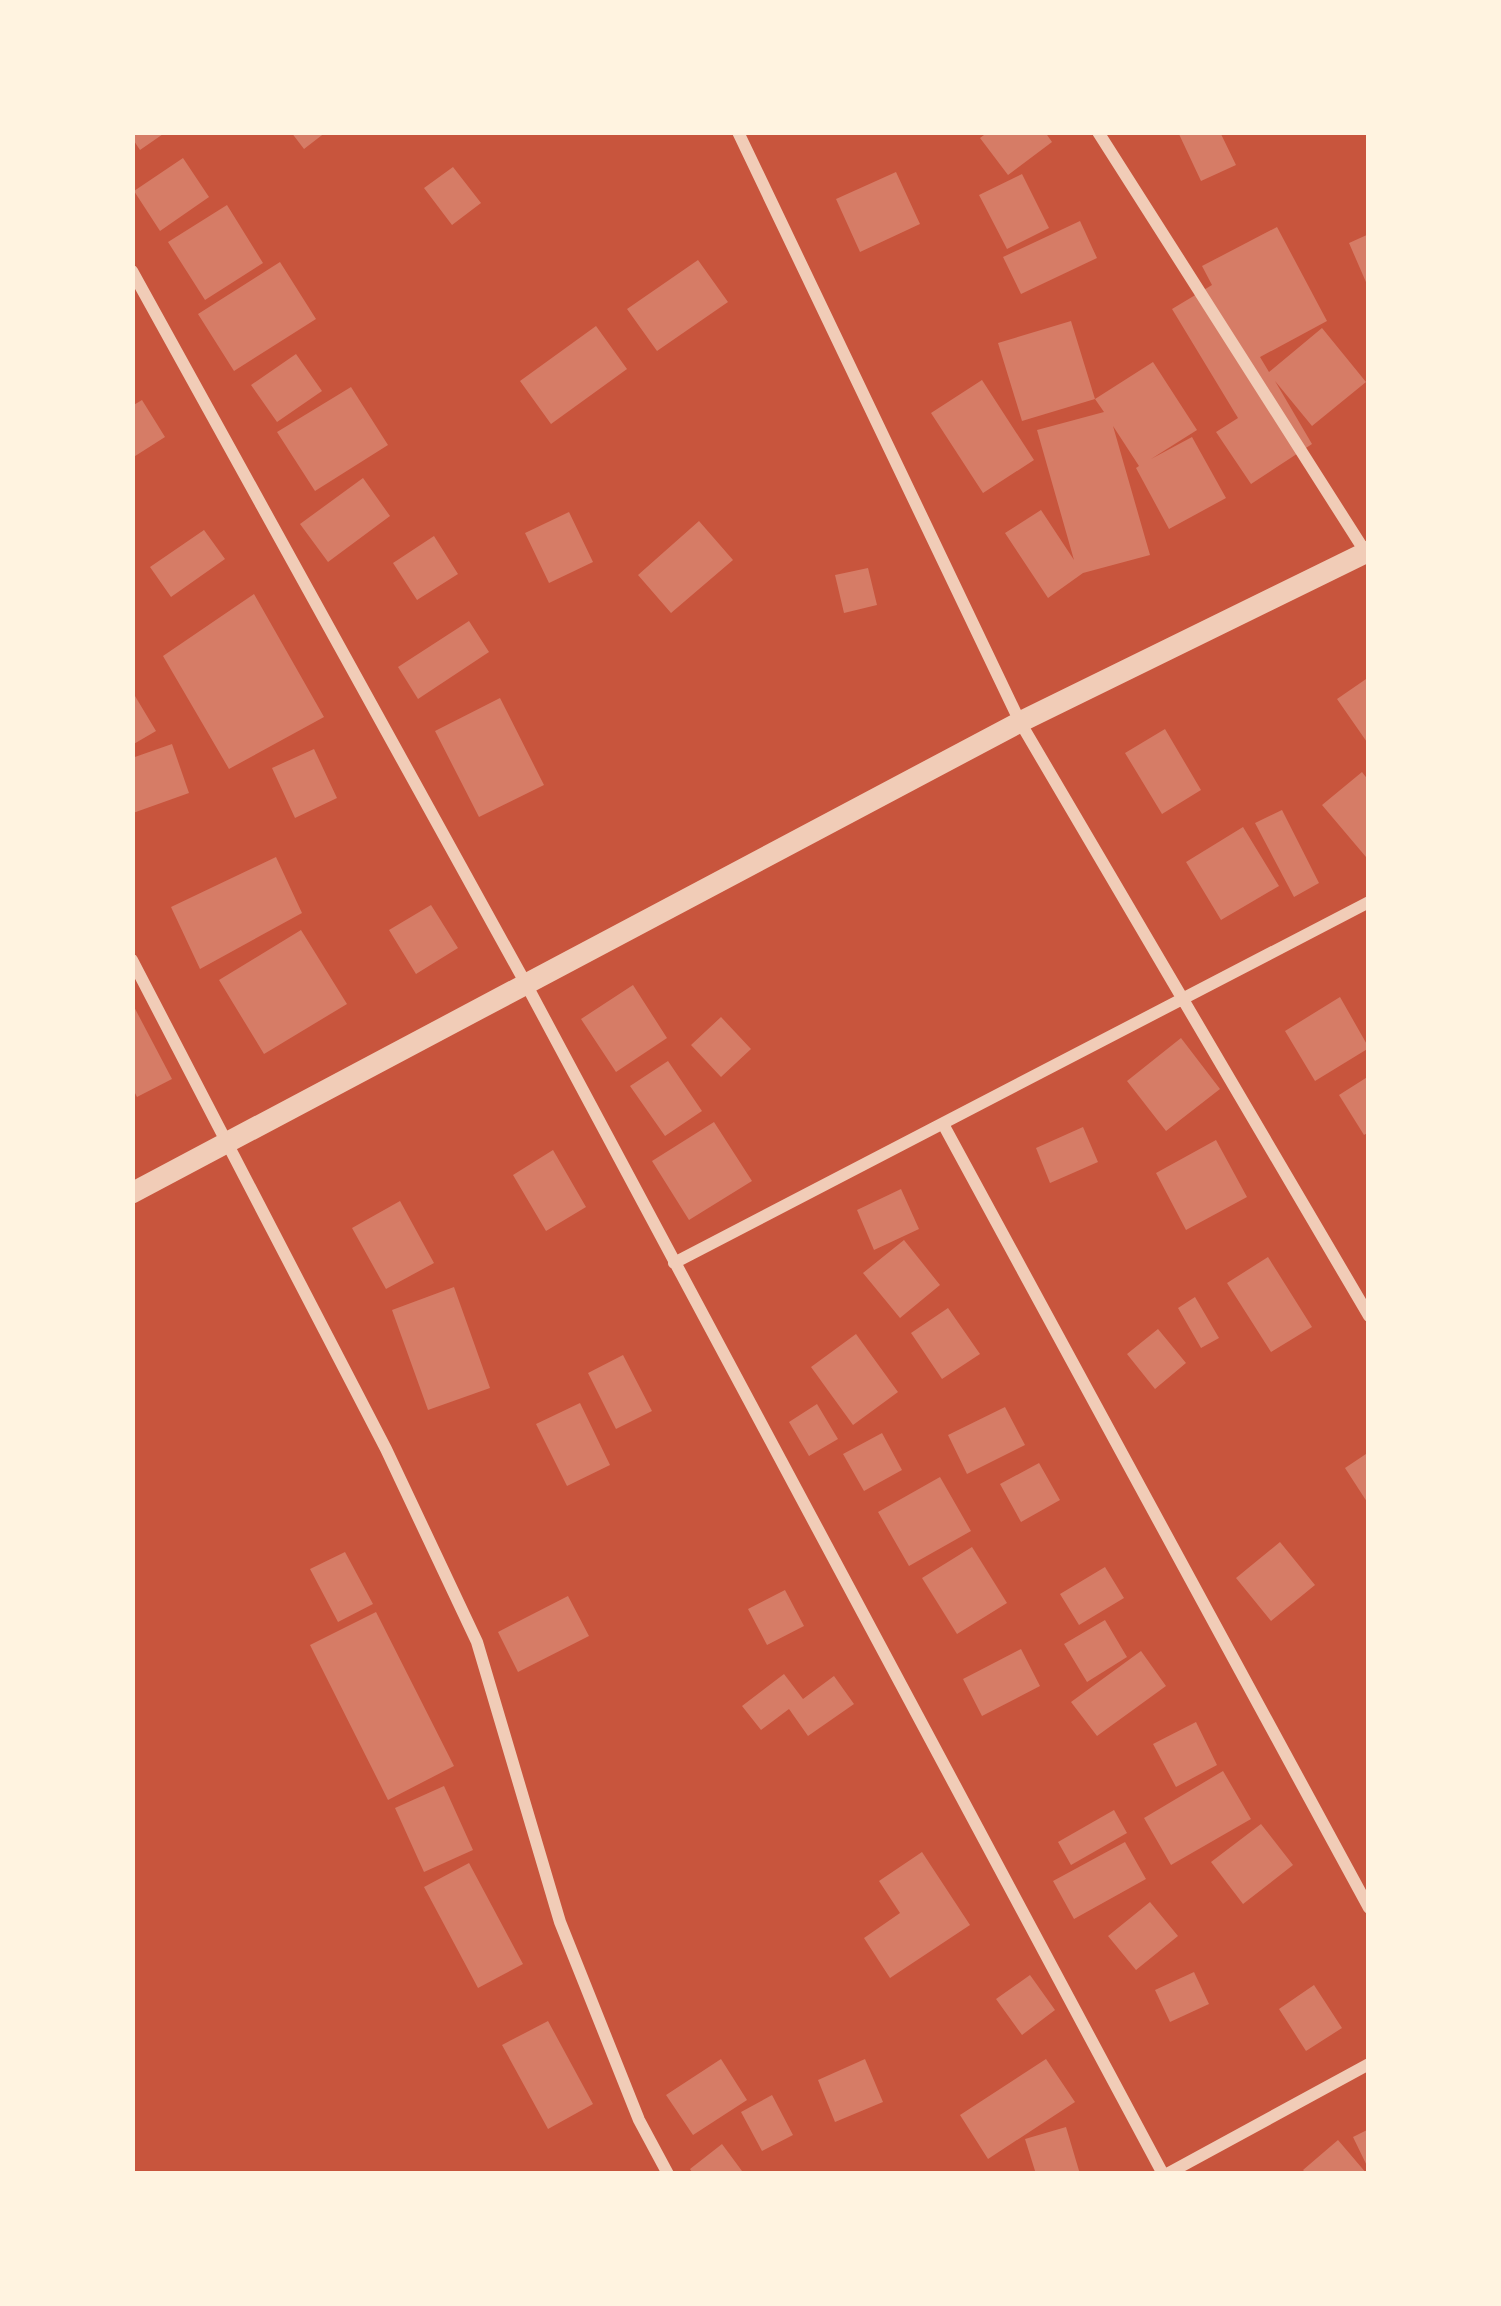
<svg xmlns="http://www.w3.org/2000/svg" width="1501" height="2306" viewBox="0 0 1501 2306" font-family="Barlow,sans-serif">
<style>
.building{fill:#d67c66}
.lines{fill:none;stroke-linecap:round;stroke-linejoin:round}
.minor{stroke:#f1ccb7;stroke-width:12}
.tertiary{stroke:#f1ccb7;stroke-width:21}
</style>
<rect width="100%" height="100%" fill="#c8553d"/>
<path class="building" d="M132,132H166L140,150L132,138Z
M291,132H326L304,149Z
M988,132H1045L1052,142L1008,175L980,138Z
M1178,132H1220L1236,165L1201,181Z
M183,158L209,197L160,231L134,191Z
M453,167L481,203L452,225L424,188Z
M896,172L920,224L860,252L836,199Z
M1022,174L1049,228L1007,249L979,195Z
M227,205L263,263L205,300L168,242Z
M1080,221L1097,258L1021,294L1003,257Z
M1277,227L1327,321L1260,357L1269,372L1322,328L1366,382L1312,426L1275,381L1312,444L1251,484L1216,432L1238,418L1172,309L1212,285L1202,266Z
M1369,234V289L1349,243Z
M698,260L728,302L657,351L627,309Z
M280,262L316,319L234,371L198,314Z
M1071,321L1095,399L1022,421L998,343Z
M596,326L627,369L551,424L520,381Z
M296,354L322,391L277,422L251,385Z
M1153,362L1197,430L1151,459L1192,437L1226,498L1169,529L1136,468L1139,466L1113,426L1150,555L1083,573L1048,598L1005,533L1041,510L1074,560L1037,430L1104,412L1095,399Z
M982,380L1034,460L983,493L931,413Z
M351,387L388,445L315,491L277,432Z
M142,400L165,437L132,458V406Z
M363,478L390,516L328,562L300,524Z
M569,512L593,562L549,583L525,533Z
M699,521L733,560L671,613L638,575Z
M204,530L225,559L171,597L150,567Z
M434,536L458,574L417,600L393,563Z
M868,568L877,605L844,613L835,575Z
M254,594L324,717L229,769L163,656Z
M469,621L489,652L418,699L398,667Z
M1369,677V745L1337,699Z
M132,691L156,731L132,745Z
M500,698L544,785L479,817L435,731Z
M1165,729L1201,790L1162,814L1125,753Z
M172,744L189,793L133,813L132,758Z
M314,749L337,798L295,818L272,768Z
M1362,772L1369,781V855L1366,857L1322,805Z
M1282,810L1319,883L1294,897L1255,823Z
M1243,827L1279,886L1221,920L1186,862Z
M276,857L302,913L200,969L171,907Z
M431,905L458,948L416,974L389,930Z
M301,930L347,1004L264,1054L219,980Z
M633,985L667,1038L616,1072L581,1019Z
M1340,997L1369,1048L1315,1081L1285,1031Z
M132,1003L172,1079L137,1097L132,1087Z
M721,1017L751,1049L721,1077L691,1045Z
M1181,1038L1220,1089L1166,1131L1127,1081Z
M668,1061L702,1111L665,1136L630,1086Z
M1369,1076V1132L1364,1135L1339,1095Z
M714,1122L752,1181L689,1220L652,1161Z
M1083,1127L1098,1162L1050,1183L1036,1148Z
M1216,1140L1247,1197L1186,1230L1156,1173Z
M553,1150L586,1207L546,1231L513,1175Z
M901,1189L919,1229L874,1250L857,1210Z
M400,1201L434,1263L386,1289L352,1228Z
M904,1240L940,1285L900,1318L863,1273Z
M1268,1257L1312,1327L1271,1352L1227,1283Z
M454,1287L490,1388L428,1410L392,1310Z
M1195,1297L1219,1338L1201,1348L1178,1308Z
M948,1308L980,1354L942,1379L911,1333Z
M1158,1329L1186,1363L1155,1389L1127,1354Z
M856,1334L898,1392L853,1425L811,1367Z
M623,1355L652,1411L616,1429L588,1373Z
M580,1403L610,1465L567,1486L536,1424Z
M817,1404L838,1439L809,1456L789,1422Z
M1005,1407L1025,1445L967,1474L948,1435Z
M882,1433L902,1470L864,1491L843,1454Z
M1369,1452V1505L1345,1468Z
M1039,1463L1060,1500L1021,1522L1000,1484Z
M940,1477L971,1531L909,1566L878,1512Z
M1280,1542L1315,1585L1271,1621L1236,1578Z
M972,1547L1007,1603L957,1634L922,1578Z
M345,1552L373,1604L338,1622L310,1569Z
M1105,1567L1124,1598L1079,1625L1060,1594Z
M785,1590L804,1626L767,1645L748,1609Z
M568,1596L589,1636L518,1672L498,1632Z
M376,1612L454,1766L388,1800L310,1645Z
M1105,1620L1127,1657L1087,1682L1064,1644Z
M1021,1649L1040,1686L982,1716L963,1679Z
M1141,1651L1166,1686L1097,1736L1071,1702Z
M784,1674L803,1699L834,1676L854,1704L808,1736L789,1709L761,1730L742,1706Z
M1196,1722L1217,1765L1176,1787L1153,1744Z
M1223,1771L1251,1819L1171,1865L1144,1818Z
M444,1786L473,1850L424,1872L395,1808Z
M1114,1810L1127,1833L1071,1865L1058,1842Z
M1261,1824L1293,1865L1243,1904L1211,1862Z
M1125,1842L1146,1879L1074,1919L1053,1881Z
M922,1852L970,1925L890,1978L864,1938L900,1913L879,1881Z
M469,1863L523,1964L478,1988L424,1887Z
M1150,1902L1178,1936L1136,1970L1108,1936Z
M1194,1972L1209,2004L1170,2022L1155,1990Z
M1030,1975L1055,2010L1022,2035L996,1999Z
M1314,1985L1342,2028L1306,2051L1279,2009Z
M548,2021L593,2104L548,2129L502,2045Z
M721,2059L747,2100L693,2135L666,2095Z
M865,2059L883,2102L835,2122L818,2080Z
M1046,2059L1075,2102L988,2159L960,2115Z
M772,2095L793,2135L762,2151L741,2112Z
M1066,2127L1080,2174H1036L1025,2139Z
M1369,2129V2170L1353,2137Z
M1338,2140L1367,2174H1307L1303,2170Z
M722,2144L742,2171L737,2174H693L690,2169Z"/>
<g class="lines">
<path class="minor" d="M738,132L1020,722L1369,1316
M1098,132L1366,553
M132,271L526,984L1163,2174
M132,960L386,1449L477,1642L560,1922L639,2120L668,2174
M943,1124L1369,1908
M674,1263L1369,902
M1167,2174L1369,2064"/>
<path class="tertiary" d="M132,1193L1020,722L1369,551"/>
</g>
<rect width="1501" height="2306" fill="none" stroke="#fff3e0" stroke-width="270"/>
</svg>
